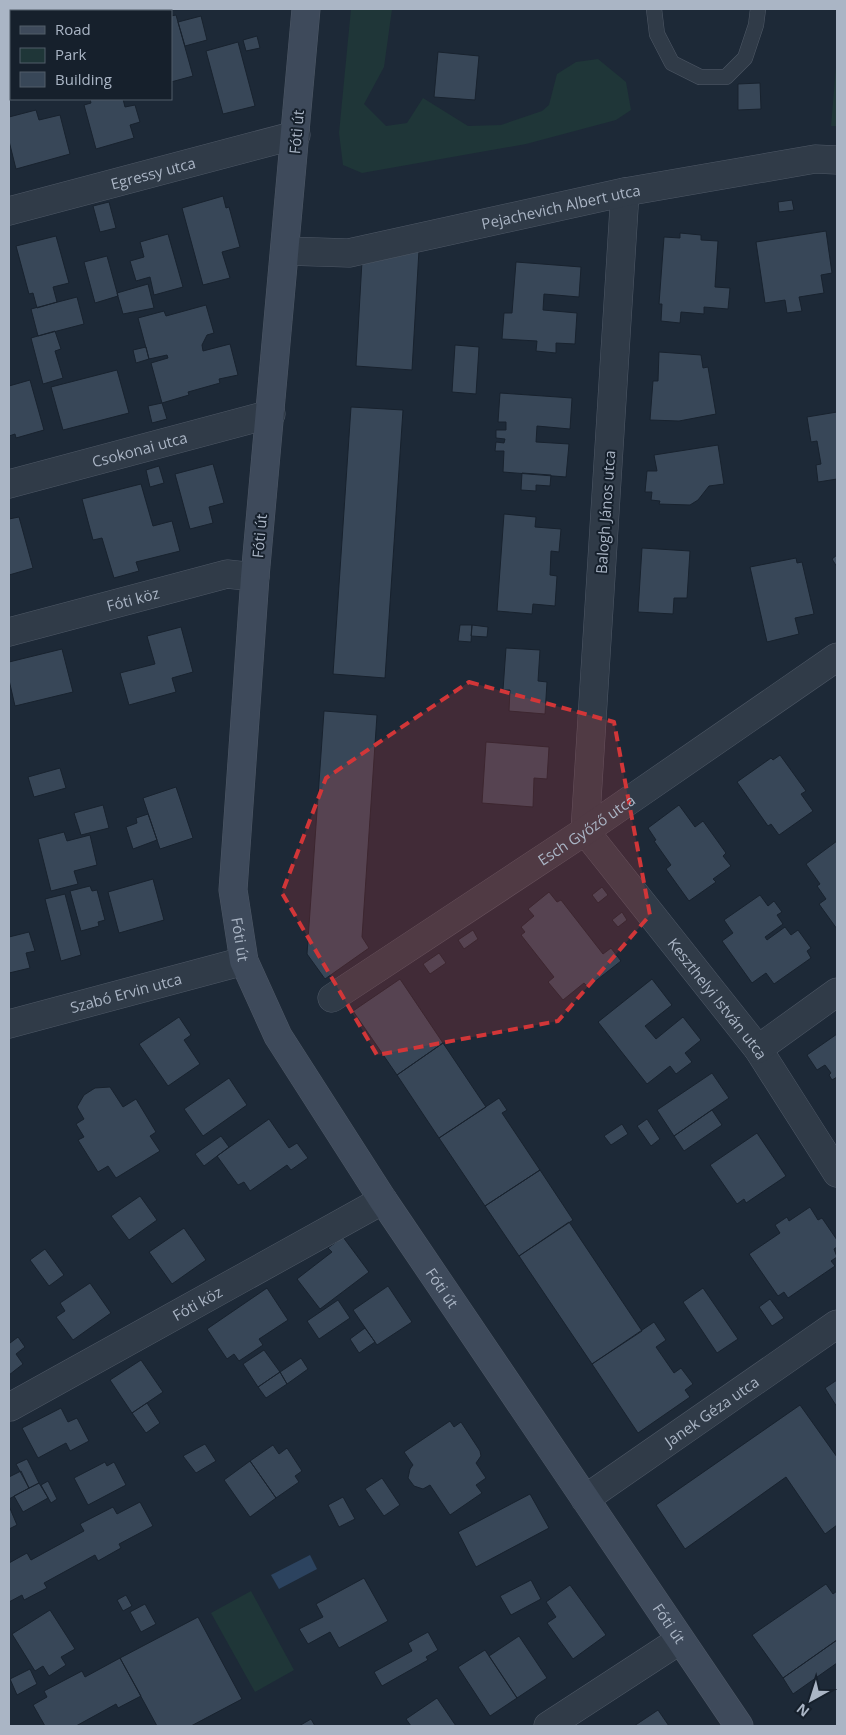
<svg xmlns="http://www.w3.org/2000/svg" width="846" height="1735" viewBox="0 0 846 1735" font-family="'Open Sans',sans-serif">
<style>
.green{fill:#1f3638}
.water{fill:#2c435f}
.building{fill:#384758;stroke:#18222e}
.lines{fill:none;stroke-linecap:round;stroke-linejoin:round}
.service-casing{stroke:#4e5866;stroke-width:16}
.minor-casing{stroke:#4e5866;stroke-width:29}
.secondary-casing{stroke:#4e5866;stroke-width:29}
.service{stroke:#303b48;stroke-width:15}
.minor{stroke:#303b48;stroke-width:28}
.secondary{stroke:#3e4a5b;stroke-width:28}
.marked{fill:#d23638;fill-opacity:0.2;stroke:#d23638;stroke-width:4;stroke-dasharray:10 6;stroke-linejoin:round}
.labels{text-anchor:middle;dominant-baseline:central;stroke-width:4;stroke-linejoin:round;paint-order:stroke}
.street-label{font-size:15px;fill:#aab5c5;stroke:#16202c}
</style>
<rect width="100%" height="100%" fill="#1d2937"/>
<path class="green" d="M351,9H392L384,67L364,104L386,126L407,123L423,98L468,126L501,125L542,111L549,105L557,74L576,62L598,59L626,82L631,110L616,120L526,144L362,173L343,165L339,133Z
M837,55V126H831Z
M251,1591L294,1670L255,1692L211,1613Z"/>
<path class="water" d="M310,1555L317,1569L279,1589L271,1575Z"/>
<path class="building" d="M176,15L193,76L171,82V16Z
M201,16L207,40L185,46L178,22Z
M11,32V52L9,44V33Z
M257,36L260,48L246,51L243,40Z
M238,42L255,106L223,114L206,51Z
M438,52L479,56L475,100L434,97Z
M11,53V64H9V54Z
M760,83L761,109L738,110V84Z
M90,99H123L125,107L135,105L140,122L130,125L134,138L96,149L84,105L91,103Z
M36,110L39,120L60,115L70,154L16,169L9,141V117Z
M223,196L226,208L229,207L240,247L222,252L230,278L203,285L182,208Z
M792,200L794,210L779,212L778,202Z
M109,202L116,228L100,232L93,206Z
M826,231L832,273L821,275L824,293L799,297L802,311L787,313L785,300L765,303L756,242Z
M680,233L701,235V240L718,241L715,287L730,288L728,309L704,307V314L681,312L680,323L661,321L662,304H659L664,237L680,238Z
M168,234L183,287L154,295L150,277L136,281L130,261L144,257L140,242Z
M56,236L69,283L53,287L57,302L37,308L33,293L29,294L16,246Z
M419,250L412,370L356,366L362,261Z
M107,256L118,296L95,303L84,262Z
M516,262L581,267L579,297L544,294L543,310L577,313L575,344L556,343V353L536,351L537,341L502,339L504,313H512Z
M148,284L154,308L123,314L117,293Z
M77,297L84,324L38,336L31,309Z
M206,305L214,333L207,335L202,345L203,351L230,344L238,375L219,379L220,383L188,392L189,395L162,403L151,363L168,358L167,355L149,359L138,318L164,311L166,316Z
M55,331L61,349L55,351L63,378L43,384L31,338Z
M455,345L479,347L476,394L452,392Z
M146,347L149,359L136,363L133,350Z
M659,352L701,355L703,368L708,367L716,414L679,421L650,420L653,381H658Z
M117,370L129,413L63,430L51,387Z
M30,380L44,430L16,438L15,434L9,436V386Z
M500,393L572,398L570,429L537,426L536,442L569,444L566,477L503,472L504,451H495L496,442L504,443L505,439L496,438V430H506V422H498Z
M162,403L167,419L152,423L148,406Z
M351,407L403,410L385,678L333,674Z
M837,412V479L818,482L816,465L821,464L817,441L811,442L807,417Z
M718,445L724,484L709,486L698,500L690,505L659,504L660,501L651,500L652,492H645L647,471H657L654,455Z
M213,464L224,503L209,507L213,523L190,529L175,474Z
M159,466L164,483L150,487L146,470Z
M522,473L551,475L550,486L536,485V491L521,490Z
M141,484L153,526L172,521L180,551L136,562L139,571L114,578L102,538L93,540L82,499Z
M504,514L536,517L535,527L561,529L559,552L551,551L550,575L557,576L555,606L533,604L532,614L497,611Z
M19,517L33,568L9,575V519Z
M642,548L690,551L687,598H674L673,614L638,612Z
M837,555V567L832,559Z
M796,558L797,563L802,562L814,614L795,618L799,634L767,642L750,567Z
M460,625H472L471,642L458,641Z
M472,625L488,627L487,637L471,636Z
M181,627L193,672L172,678L176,692L129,705L120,673L155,664L147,636Z
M506,648L540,650L538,681L547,682L545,714L509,711L510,690H503Z
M62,649L73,692L15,706L9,680V662Z
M324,711L377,715L362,937L369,948L325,979L307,954Z
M486,742L549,747L547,779L534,778L533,807L482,803Z
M780,755L806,791L801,794L813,811L779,835L771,824L768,826L737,782L771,758L773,760Z
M60,768L66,788L34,797L28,777Z
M176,787L193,838L160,849L143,798Z
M103,805L109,828L81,835L74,813Z
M679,805L695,827L703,821L726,853L723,856L731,866L713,879L716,882L689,901L666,869L671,865L654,841L656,840L648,828Z
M148,814L157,840L133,849L126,827L137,823L136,818Z
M64,832L67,841L90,835L97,865L74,871L78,884L51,891L38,839Z
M837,841V929L819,904L826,899L817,886L820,884L806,864Z
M153,879L164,920L119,933L108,892Z
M90,886L92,891L97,890L105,920L98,922L99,926L81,931L70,891Z
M602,887L608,895L598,903L592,895Z
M549,892L557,902L561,900L603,954L611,948L621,961L588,987L584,983L563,1000L548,982L554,977L521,935L525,932L521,927L534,916L528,909Z
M65,894L81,955L61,961L45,899Z
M760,895L768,906L774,901L782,912L777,915L783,924L765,937L767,940L785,927L791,935L798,930L811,948L807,951L811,958L774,984L766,973L752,983L722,941L733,933L724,920Z
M622,912L627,920L618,927L612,920Z
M473,930L478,939L464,949L458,940Z
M29,932L35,951L26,953L30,968L9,973V937Z
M439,953L446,963L430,974L423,964Z
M400,979L443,1043L397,1075L353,1011Z
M652,979L672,1005L645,1026L656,1039L683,1017L701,1040L685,1053L692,1062L676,1074L670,1066L647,1084L598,1022Z
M179,1017L191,1035L184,1040L200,1064L168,1086L139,1044Z
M837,1034V1077L832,1080L829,1075L831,1073L825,1065L817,1070L807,1055Z
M443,1043L486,1107L439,1138L397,1075Z
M712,1073L729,1098L674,1136L657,1110Z
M229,1078L247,1105L203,1136L184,1109Z
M110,1087L123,1107L136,1099L156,1132L150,1136L160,1151L116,1178L108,1166L98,1172L78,1140L84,1137L76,1124L84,1119L77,1107L84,1095L95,1088Z
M499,1098L507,1110L502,1113L540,1170L485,1206L439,1138Z
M712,1110L722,1125L684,1151L674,1136Z
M269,1119L289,1148L297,1143L308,1158L291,1170L287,1165L250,1191L244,1182L238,1185L217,1156Z
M647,1119L660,1139L651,1146L637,1126Z
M622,1124L628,1134L611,1145L604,1136Z
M757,1133L786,1176L746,1203L744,1199L737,1204L710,1165Z
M221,1136L229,1147L204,1166L195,1154Z
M540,1170L573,1220L519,1256L485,1206Z
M140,1196L157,1220L129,1240L111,1216Z
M810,1207L818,1220L822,1218L837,1240V1247L834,1249L837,1257L831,1261L835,1266L788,1298L784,1292L778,1296L749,1254L780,1233L775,1225L787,1217L789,1221Z
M569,1222L642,1331L592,1364L519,1256Z
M184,1228L206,1260L172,1284L149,1252Z
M343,1237L369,1272L320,1309L297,1279L332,1252L328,1248Z
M45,1249L64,1275L49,1286L30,1260Z
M90,1283L111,1313L73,1340L56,1317L65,1311L60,1303Z
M388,1286L412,1322L377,1345L353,1310Z
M267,1288L288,1320L259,1339L263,1345L239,1361L234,1354L227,1359L207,1329Z
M703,1288L738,1339L717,1353L683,1302Z
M770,1299L784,1318L772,1326L759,1307Z
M338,1300L350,1318L319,1339L307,1321Z
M654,1322L666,1340L656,1347L674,1373L681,1368L693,1384L685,1390L690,1397L638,1433L592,1364Z
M365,1328L375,1342L359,1353L350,1339Z
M18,1337L25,1347L16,1354L23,1364L9,1375V1341L10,1343Z
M264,1350L280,1372L258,1387L243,1364Z
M301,1358L308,1369L287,1384L280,1372Z
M141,1360L163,1392L132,1413L110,1380Z
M280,1372L287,1384L266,1398L258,1387Z
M837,1380V1407L825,1388Z
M147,1403L160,1423L146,1433L132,1413Z
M800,1405L837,1457V1525L825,1534L786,1477L685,1549L656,1505Z
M61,1408L68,1422L77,1418L89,1441L70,1451L66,1443L38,1458L22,1428Z
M450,1421L454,1427L461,1422L480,1451L481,1456L476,1463L486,1478L476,1485L482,1493L450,1515L430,1485L423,1489L414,1486L408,1478L410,1469L413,1465L404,1452Z
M205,1444L216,1461L196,1473L183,1456Z
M273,1445L279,1454L287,1448L302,1471L295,1476L299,1482L276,1498L250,1461Z
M27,1459L39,1483L29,1488L16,1464Z
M250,1461L276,1498L250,1517L224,1480Z
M105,1462L107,1466L114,1462L126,1485L88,1505L74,1478Z
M21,1471L29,1488L9,1499V1477Z
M382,1478L400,1505L384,1516L365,1489Z
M48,1481L57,1499L51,1503L41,1485Z
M39,1483L48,1498L23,1512L14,1496Z
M530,1494L549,1528L476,1567L458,1532Z
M343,1497L355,1519L339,1527L328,1505Z
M140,1502L153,1526L119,1544L121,1548L98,1561L95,1555L44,1583L47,1588L24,1600L22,1595L9,1602V1563L27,1553L31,1560L84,1531L80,1524L113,1507L117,1514Z
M9,1506L17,1525L9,1529Z
M364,1578L388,1621L339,1648L330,1632L308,1644L299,1629L323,1617L316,1604Z
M531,1580L541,1599L511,1615L500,1596Z
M826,1584L833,1594L837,1591V1640L783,1678L752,1635Z
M570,1585L606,1635L573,1659L547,1623L556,1617L546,1602Z
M126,1595L132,1606L123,1611L117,1600Z
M145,1604L156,1624L141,1632L130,1612Z
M50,1610L75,1649L61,1657L66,1665L49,1676L43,1666L35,1671L12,1634Z
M198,1617L242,1699L191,1726H157L120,1658Z
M428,1632L438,1650L426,1657L428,1660L382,1686L374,1672L412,1651L408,1643Z
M519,1636L547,1678L517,1698L489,1656Z
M837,1640V1663L793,1694L783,1678Z
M485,1650L517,1698L490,1716L458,1667Z
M120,1658L141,1696L118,1708L116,1704L76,1726H45L33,1705L47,1697L44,1691L82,1671L85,1677Z
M30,1669L37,1684L17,1695L10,1679Z
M437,1698L456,1726H411L406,1719Z
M658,1710L669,1726H634Z
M311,1719L315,1726H299Z"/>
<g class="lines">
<g class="service-casing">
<path id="service" d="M654,9L657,34L672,63L700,77H726L745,58L756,25L758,9"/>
</g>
<g class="minor-casing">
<g id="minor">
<path id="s1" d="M625,192L585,831L758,1049L837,1173"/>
<path id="s2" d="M9,211L296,135"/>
<path id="s3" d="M286,251L349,253L625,192L815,159L837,160"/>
<path id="s4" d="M9,484L271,414"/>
<path id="s5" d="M9,632L227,574L255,577"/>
<path id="s6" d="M332,998L585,831L837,657"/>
<path id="s7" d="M9,1024L244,961"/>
<path d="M758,1049L837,992"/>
<path id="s8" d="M10,1407L383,1200"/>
<path id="s9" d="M585,1499L837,1324"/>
<path d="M548,1726L680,1640"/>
</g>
</g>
<g class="secondary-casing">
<g id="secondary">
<path id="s10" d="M306,9L255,577L233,890L244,961L278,1036L383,1200L739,1726"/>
</g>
</g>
<use href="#service" class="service"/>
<use href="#minor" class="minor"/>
<use href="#secondary" class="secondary"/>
</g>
<path class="marked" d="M469,682L614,722L650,915L558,1021L377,1055L282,893L326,778Z"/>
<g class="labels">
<g class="street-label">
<text transform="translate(296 132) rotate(-85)">Fóti út</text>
<text stroke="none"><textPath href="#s2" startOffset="149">Egressy utca</textPath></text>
<text stroke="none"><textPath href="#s3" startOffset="280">Pejachevich Albert utca</textPath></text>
<text stroke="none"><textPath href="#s4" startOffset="135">Csokonai utca</textPath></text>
<text transform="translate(605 512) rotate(-86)">Balogh János utca</text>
<text transform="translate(259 536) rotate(-85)">Fóti út</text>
<text stroke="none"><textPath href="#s5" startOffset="128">Fóti köz</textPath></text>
<text stroke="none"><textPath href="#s6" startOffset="305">Esch Győző utca</textPath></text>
<text stroke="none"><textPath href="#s10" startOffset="934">Fóti út</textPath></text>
<text stroke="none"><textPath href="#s7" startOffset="121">Szabó Ervin utca</textPath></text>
<text stroke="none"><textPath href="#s1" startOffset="854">Keszthelyi István utca</textPath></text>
<text stroke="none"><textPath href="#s10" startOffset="1339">Fóti út</textPath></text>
<text stroke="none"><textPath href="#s8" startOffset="214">Fóti köz</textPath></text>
<text stroke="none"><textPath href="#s9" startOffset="154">Janek Géza utca</textPath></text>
<text stroke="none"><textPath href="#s10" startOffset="1744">Fóti út</textPath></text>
</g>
</g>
<rect width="846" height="1735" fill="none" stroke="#aab5c5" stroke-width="20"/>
<rect x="10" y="10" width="162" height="90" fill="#16202c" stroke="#515c69"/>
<rect x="20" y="26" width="25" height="8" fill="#3e4a5b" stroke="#515c69"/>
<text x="55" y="35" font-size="15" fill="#aab5c5">Road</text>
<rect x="20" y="48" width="25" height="15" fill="#1f3638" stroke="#515c69"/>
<text x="55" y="60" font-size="15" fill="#aab5c5">Park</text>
<rect x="20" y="72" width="25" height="15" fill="#384758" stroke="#515c69"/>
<text x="55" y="85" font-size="15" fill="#aab5c5">Building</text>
<g transform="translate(811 1700) rotate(219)" stroke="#16202c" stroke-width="4" paint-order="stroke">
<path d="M0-4L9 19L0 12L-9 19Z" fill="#aab5c5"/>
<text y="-8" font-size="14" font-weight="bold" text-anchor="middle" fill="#aab5c5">N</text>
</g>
</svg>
